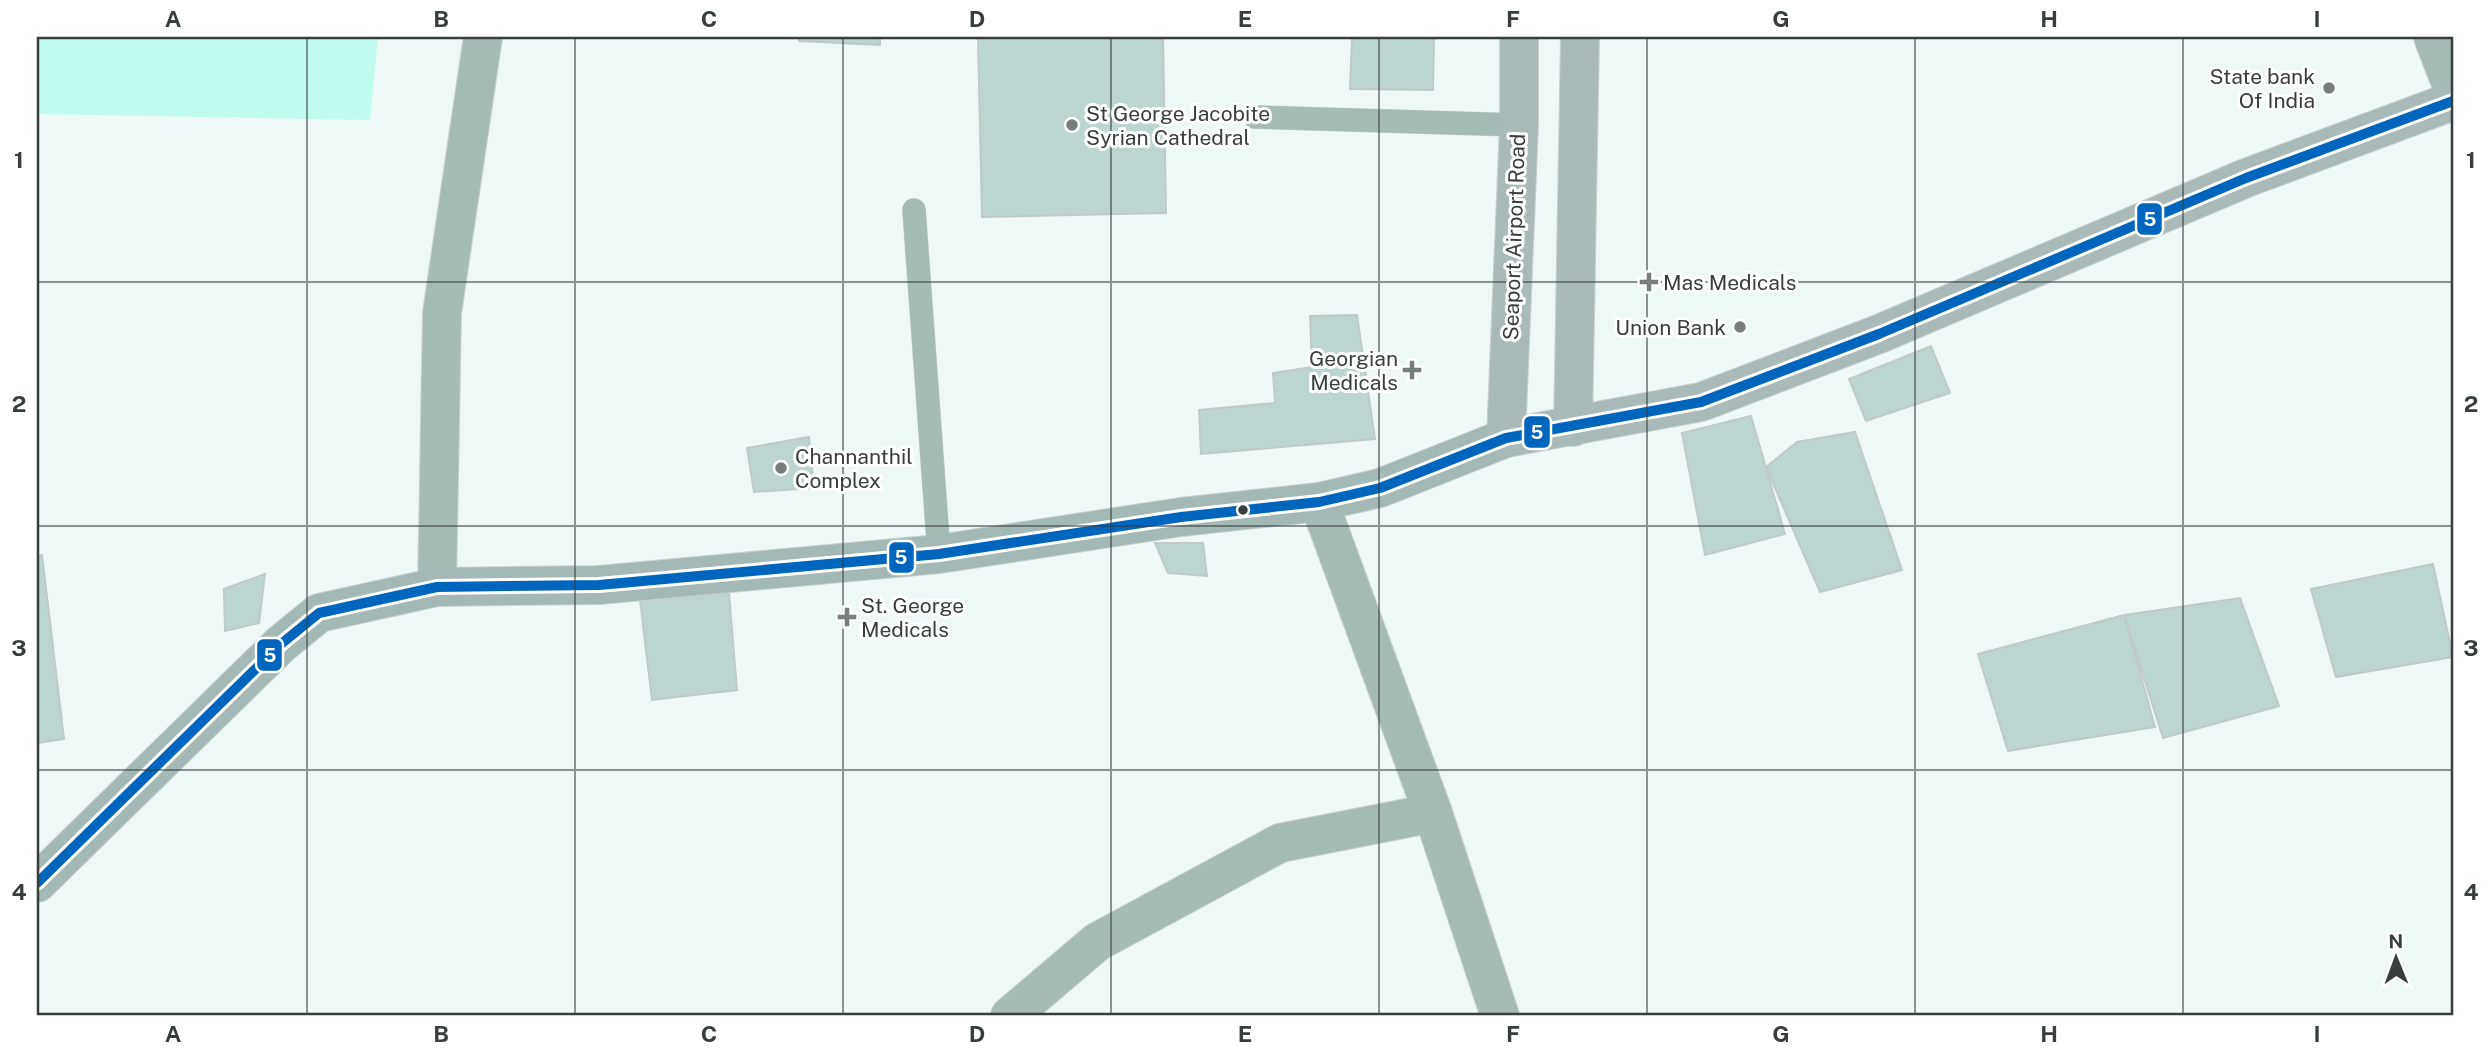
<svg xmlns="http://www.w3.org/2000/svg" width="2490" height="1053" viewBox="0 0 2490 1053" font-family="'Public Sans',sans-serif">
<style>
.green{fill:#bffbef}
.building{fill:#bcd5d1;stroke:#c0c9c7;stroke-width:2}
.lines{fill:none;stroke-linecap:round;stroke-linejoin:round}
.service-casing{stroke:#cad2d0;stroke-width:24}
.minor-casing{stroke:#cad2d0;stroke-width:40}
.secondary-casing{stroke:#cad2d0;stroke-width:40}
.trunk-casing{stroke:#cad2d0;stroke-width:40}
.service{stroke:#a6bbb6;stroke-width:23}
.minor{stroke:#a6bbb6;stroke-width:38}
.secondary{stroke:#a4b9b5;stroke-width:38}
.trunk{stroke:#a9bab8;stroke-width:38}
.bus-1-casing{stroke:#fff;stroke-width:16}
.bus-1{stroke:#0065bd;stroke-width:10}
.grid{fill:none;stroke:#373e3c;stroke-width:2;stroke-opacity:0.55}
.poi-dot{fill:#777f7d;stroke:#fff;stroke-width:2.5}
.bus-dot{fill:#373e3c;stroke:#fff;stroke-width:2.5}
.labels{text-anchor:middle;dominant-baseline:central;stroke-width:6;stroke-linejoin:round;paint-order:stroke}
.poi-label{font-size:21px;fill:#373e3c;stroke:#fff;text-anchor:start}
.street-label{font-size:21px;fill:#373e3c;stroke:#fff}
.line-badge{stroke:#fff;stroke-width:2.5}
.badge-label{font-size:19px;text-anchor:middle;font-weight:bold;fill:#fff}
.neatline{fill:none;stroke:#373e3c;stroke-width:2.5}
.grid-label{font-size:23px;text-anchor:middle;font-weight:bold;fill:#373e3c}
</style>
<rect width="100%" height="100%" fill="#eef8f6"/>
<path class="green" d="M37,37H378L370,120L37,114Z"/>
<path class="building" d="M799,37H880V45L799,41Z
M978,37H1163L1166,213L982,217Z
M1352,37H1434L1433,90L1350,89Z
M1357,315L1375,439L1201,454L1199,410L1275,403L1273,373L1312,367L1310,316Z
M1931,346L1950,393L1866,421L1849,379Z
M1751,416L1785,534L1705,555L1682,433Z
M1855,432L1902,570L1820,592L1766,467L1797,442Z
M809,437L814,488L754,492L747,448Z
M1155,543H1203L1207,576L1168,573Z
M42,555L64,739L37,743V557Z
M2433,564L2453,657L2336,677L2311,589Z
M265,574L259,623L225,631L224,589Z
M729,593L737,690L652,700L640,600Z
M2240,598L2279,706L2163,738L2124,615Z
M2124,615L2155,727L2008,751L1978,654Z"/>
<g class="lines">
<g class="service-casing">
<path id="service" d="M1255,117L1519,125
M914,210L939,554"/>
</g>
<g class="minor-casing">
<path id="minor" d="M2433,37L2453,89
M1319,502L1433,813L1500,1016
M437,587L442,313L483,37
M1010,1016L1097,942L1280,843L1433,813"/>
</g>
<g class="secondary-casing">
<path id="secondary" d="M37,883L281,644L319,613L437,587L599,585L939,554L1181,517L1319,502L1380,488L1506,438"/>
</g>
<g class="trunk-casing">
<path id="trunk" d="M1519,37V125L1506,438L1701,402L1879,334L2246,178L2453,101
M1573,427L1580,37"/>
</g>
<use href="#service" class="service"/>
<use href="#minor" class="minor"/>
<use href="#secondary" class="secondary"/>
<use href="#trunk" class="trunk"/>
<g class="bus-1-casing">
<path id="bus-1" d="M37,883L281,644L319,613L437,587L599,585L939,554L1181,517L1319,502L1380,488L1506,438L1701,402L1879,334L2246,178L2453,101"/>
</g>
<use href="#bus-1" class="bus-1"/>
</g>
<path class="grid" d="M307,37V1016M575,37V1016M843,37V1016M1111,37V1016M1379,37V1016M1647,37V1016M1915,37V1016M2183,37V1016M37,282H2453M37,526H2453M37,770H2453"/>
<g class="poi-dot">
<circle cx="2329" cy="88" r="7"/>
<circle cx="1072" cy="125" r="7"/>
<path d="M1645.5 271.5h7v7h7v7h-7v7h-7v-7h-7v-7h7z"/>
<circle cx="1740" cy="327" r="7"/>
<path d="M1408.5 359.5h7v7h7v7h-7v7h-7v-7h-7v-7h7z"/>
<circle cx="781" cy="468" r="7"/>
<path d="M843.5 606.5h7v7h7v7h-7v7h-7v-7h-7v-7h7z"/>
</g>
<circle class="bus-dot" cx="1243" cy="510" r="6"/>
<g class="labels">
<g class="poi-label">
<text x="2315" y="76" text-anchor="end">State bank<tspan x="2315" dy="24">Of India</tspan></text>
<text x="1086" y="113">St George Jacobite<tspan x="1086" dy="24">Syrian Cathedral</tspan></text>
<text x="1663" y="282">Mas Medicals</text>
<text x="1726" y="327" text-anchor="end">Union Bank</text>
<text x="1398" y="358" text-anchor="end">Georgian<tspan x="1398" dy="24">Medicals</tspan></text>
<text x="795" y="456">Channanthil<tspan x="795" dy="24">Complex</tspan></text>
<text x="861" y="605">St. George<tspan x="861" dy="24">Medicals</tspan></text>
</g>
<g class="street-label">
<text transform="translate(1514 237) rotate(-88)">Seaport Airport Road</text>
</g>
</g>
<g class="line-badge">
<rect x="2136" y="202" width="27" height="34" rx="7" fill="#0065bd"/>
<rect x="1523" y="415" width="28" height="34" rx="7" fill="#0065bd"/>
<rect x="888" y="541" width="27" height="33" rx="7" fill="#0065bd"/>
<rect x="256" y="638" width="27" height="34" rx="7" fill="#0065bd"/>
</g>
<g class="badge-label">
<text x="2150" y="226">5</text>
<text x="1537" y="439">5</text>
<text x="901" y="564">5</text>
<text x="270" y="662">5</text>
</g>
<rect width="2490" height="1053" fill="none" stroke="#ffffff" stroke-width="77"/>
<g transform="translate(2396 958) rotate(359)" stroke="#ffffff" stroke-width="5" paint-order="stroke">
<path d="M0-5L12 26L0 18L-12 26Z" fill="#373e3c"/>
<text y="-10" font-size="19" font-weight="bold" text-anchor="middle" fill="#373e3c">N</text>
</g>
<rect x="38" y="38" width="2414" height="976" class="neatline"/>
<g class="grid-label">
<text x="173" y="27">A</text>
<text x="441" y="27">B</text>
<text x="709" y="27">C</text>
<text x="977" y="27">D</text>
<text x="1245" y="27">E</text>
<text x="1513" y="27">F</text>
<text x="1781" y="27">G</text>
<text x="2049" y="27">H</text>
<text x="2317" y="27">I</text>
<text x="19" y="168">1</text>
<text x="2471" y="168">1</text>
<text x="19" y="412">2</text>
<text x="2471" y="412">2</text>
<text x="19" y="656">3</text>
<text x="2471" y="656">3</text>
<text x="19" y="900">4</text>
<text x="2471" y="900">4</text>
<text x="173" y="1042">A</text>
<text x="441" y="1042">B</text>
<text x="709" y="1042">C</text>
<text x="977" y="1042">D</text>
<text x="1245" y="1042">E</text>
<text x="1513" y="1042">F</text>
<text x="1781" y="1042">G</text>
<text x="2049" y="1042">H</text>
<text x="2317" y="1042">I</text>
</g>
</svg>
